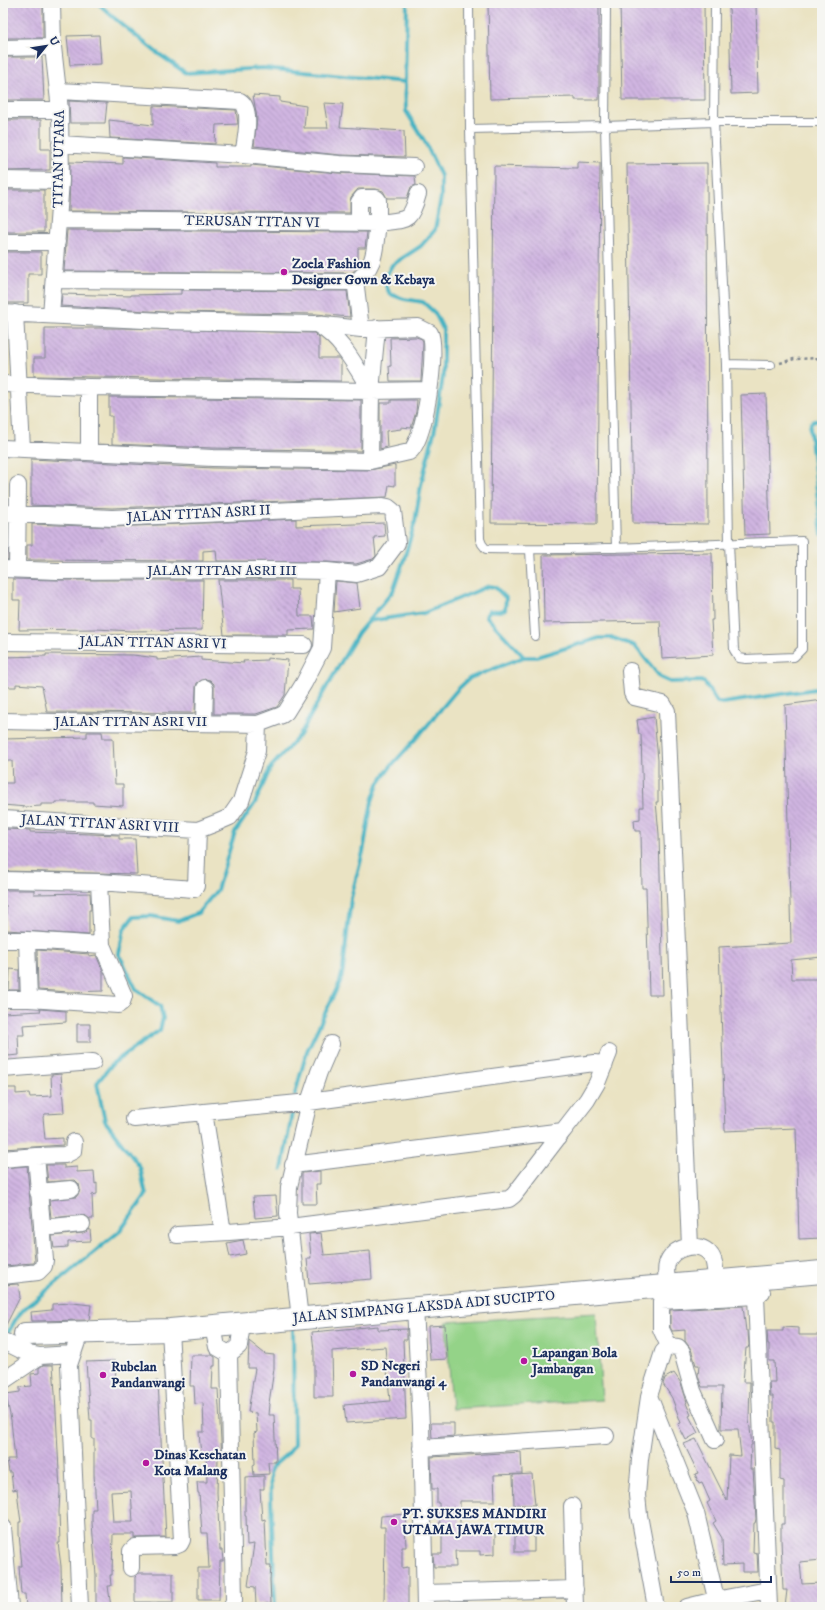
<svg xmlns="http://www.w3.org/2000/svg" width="825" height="1610" viewBox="0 0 825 1610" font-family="'IM FELL DW Pica',serif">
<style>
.park{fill:#94d388;stroke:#588173}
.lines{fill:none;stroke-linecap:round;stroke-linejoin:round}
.stream{stroke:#46b3c3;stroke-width:4}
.building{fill:url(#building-back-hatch);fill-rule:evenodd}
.lane-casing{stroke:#828990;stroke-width:10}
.street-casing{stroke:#828990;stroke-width:18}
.secondary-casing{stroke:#828990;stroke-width:24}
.path{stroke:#828990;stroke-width:2.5;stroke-dasharray:3 3;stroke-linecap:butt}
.lane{stroke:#fff;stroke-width:8}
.street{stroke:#fff;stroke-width:16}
.secondary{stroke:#fff;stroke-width:22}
.poi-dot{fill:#b5179e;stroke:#f6f6f2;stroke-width:1.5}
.labels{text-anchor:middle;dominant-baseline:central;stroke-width:4;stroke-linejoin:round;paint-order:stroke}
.street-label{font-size:14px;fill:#1b2f5e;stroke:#f6f6f2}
.poi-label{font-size:14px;font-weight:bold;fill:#1b2f5e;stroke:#f6f6f2;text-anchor:start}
</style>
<defs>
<pattern id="building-back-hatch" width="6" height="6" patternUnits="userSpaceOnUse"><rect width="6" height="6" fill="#d0b5e1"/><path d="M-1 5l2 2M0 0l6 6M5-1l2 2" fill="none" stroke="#a894ba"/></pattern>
</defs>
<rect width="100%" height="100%" fill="#f6f6f2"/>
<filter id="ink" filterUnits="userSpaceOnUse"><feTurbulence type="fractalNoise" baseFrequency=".025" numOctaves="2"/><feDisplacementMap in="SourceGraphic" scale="8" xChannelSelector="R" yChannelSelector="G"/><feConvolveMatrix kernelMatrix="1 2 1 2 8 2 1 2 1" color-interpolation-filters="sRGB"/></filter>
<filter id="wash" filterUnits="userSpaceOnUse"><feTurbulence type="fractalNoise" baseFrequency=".012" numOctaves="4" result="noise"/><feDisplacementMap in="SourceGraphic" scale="16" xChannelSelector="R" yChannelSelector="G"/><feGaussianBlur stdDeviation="0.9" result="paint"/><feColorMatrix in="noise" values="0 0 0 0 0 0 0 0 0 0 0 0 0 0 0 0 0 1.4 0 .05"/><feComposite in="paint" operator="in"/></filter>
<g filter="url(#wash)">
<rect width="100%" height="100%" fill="#eae3c3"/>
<path class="park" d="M596,1313L602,1400L452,1409L446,1322Z"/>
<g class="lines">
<path class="stream" d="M98,3L113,17L156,52L186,73L263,68L405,82
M822,420L815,421L811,423L810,429L822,534
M368,621L424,613L489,586L495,587L506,598L505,610C499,612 495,610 489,611L486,616L524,657H536L599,638H613L635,646L661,678L670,682L701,681L705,683L717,702L723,703L822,688
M295,1094L307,1051L340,982L343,970L351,898L363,852L372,801L378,784L391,766L421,733L457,690L470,678L524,657
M282,1169L292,1113
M5,1338L17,1317L25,1308L120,1231L146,1195L140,1167L105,1121L97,1083L113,1063L160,1030L163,1018L160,1006L136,989L119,954L124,929L133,917L151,916L178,921L198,913L217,890L235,832L255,803L271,767L300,735L319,700L358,633L393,591L404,559L415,522L421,485L435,428L443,376V329L435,313L423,302L404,299L390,294L386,286V276L392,265L421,246L435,230L441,197V176L425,142L406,111L405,82L407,3
M275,1607L270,1471L272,1467L287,1454L294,1445L293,1328"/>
</g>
<g id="blocks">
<path class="building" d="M3,3H43V38H3Z
M488,3H599V100H575V97L490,99Z
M620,3H704L705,100H622Z
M729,3H756L758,93L731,94Z
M99,35L101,64L70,65L67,36Z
M3,57H42L44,100H3Z
M253,95L280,97V102L306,106L304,128H328L324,103L343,104L340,127L404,131L405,157L340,155L254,146L257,118Z
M69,101L107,103L105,123H70Z
M153,106L236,110L238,124L216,125L215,144L110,138L109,120L153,125Z
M3,120H41V149H50V170L3,171Z
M123,157L215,163V167H251V165L338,173L415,176L416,185L411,187L407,198H387L383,191L376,189H358L351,197L350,202V213L69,211L70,162L123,164Z
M577,162L600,163L597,524L491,523L494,166L577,168Z
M707,163L708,524L633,523L627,164Z
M3,190H44V232H3Z
M67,230L359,232H367L365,248H358V266L352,273L64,271Z
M3,252H41V274H28V303H3Z
M181,290L347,291L350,317L316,314L164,312L61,306L62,294L131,296V295L181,294Z
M45,328H123L314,333L319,338V358H339L341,362V381L34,376V358H45Z
M416,337L422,339L423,343L421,381H390L389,366H391L390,338Z
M766,394L770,534L745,535L741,395Z
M109,397L361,400V451L213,448L112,444V416H109Z
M391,400H417L416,412L411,428L401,427V429L386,431L387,447L380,449V403H391Z
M31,459L213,468L370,470L395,465V486L389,485L387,497L112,508L31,505Z
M296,519V526L384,523L385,536L374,537L376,556L373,559L356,564L327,562L217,561L216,550L203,551V561L27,560V545H32V524L112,527Z
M3,544H8V560H3Z
M712,553L713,620H711L713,655L662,658L660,621L544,623L543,555Z
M13,579L57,580H203L202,630L131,631L97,629L19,630L20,600H13Z
M218,580H290V589H298L299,616H313L314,629L288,630V635H224Z
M336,581L357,583L360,608L334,612Z
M46,654L133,655L157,658V660L201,657V660L244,663L243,661L267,660V658L288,660L285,695L277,707L256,714H214V684L210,680L205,679L197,683L196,687L195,713L47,712L42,686L16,684V687H3V657L46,656Z
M822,700V957L791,960L792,979H822V1238L799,1239L796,1128L725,1131L719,947L791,943L785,705Z
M654,717L658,760V802H656L659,834L663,995H649L646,888H642L641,831H635L634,820L640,819V807H643L641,734H639L637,720Z
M87,732H102L103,738H113L115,784H123V806L93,804V802H56V804H41V806L26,807L3,805V783H13L12,761H3V739L87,737Z
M3,829L30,830V832L119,835V839H135L137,874L3,871Z
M3,890H34V894L90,893L91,910H89V935L6,930V905H3Z
M37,950L89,954V956L96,955L103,971V991L70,992L38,990Z
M10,969L19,970V990H9Z
M40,1009L66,1011V1022L23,1025L24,1035H18L19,1055L8,1056L7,1034H3V1013L41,1011Z
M77,1024H90V1042H77Z
M61,1074L64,1113L45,1114L43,1117L45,1139L63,1138V1145L3,1149V1088H16V1094L29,1093L30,1097L52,1096L51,1075Z
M46,1165H64V1168L77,1167V1172L94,1171L95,1184L97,1183V1194L92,1195L93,1219H90L86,1216L81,1215L51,1218L49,1200L76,1197L79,1193L80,1189L79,1184L75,1180L48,1182Z
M27,1166L35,1261L34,1263L18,1264V1265L3,1266V1168Z
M320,1171V1184H316L317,1204H302V1173Z
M276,1196L278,1216L255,1218L253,1197Z
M90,1229L91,1241L68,1242V1247L54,1248L52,1236L83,1233Z
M321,1233L324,1255L370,1251L372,1279L309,1284L307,1258H311L309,1234Z
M243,1240L246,1254L230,1257L227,1243Z
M18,1284L20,1297L3,1331V1285Z
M73,1303L91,1305L89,1320L32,1321L31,1312L52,1310V1304Z
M743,1306L746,1331H748L749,1345L748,1348H746L743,1382H750L749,1420L752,1445H751L750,1469H753L756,1519L755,1523H754L753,1552L757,1553L758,1572H742V1564L723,1565L722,1538L713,1523L716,1521L707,1503L710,1501L702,1483L699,1484L695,1474L698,1473L684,1444L696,1439L727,1501L729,1455L741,1456L738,1429H721L722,1387H702L698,1376L699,1365H696L691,1349L685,1341V1330L672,1331L670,1327V1310Z
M445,1325L447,1359L430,1360L428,1326Z
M378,1326V1330L407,1329V1340H403L406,1419L346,1423L344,1405L390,1401L385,1347L332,1351L333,1397H314V1351L312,1332Z
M783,1327L799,1328V1335H819V1362L822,1394V1560L800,1562L802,1584L822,1583V1607H785L787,1590H783L781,1539V1524H784V1481L780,1480V1450L775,1449V1422H773V1396H770L769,1382H775L774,1361H769V1344H768L767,1331H783Z
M249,1341L265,1354L274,1355V1369L269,1403L270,1404L269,1415H274L276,1462H268L269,1474L254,1475L253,1465L255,1464L254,1433L257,1432L256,1413L248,1412L255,1368H248Z
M191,1355H212L215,1357V1366H213L212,1389H218L222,1458H218L217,1492L220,1550H222L223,1561H220L219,1600H198V1568H209L207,1533H202L199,1493H198L197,1482H207L206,1458H202L200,1445L199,1432H204L203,1403L195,1404L194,1386H190Z
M115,1361L116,1384L158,1381L166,1537L134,1538V1534H113L112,1575H110L111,1586H108L111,1607H96V1575L92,1523V1509H96L94,1474V1439H92V1420H90L86,1362ZM131,1491L133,1522H113L111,1492Z
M43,1365H53L55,1393L60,1491L59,1512L60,1543H58L61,1566L62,1607H26L25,1594H21L19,1566H22L19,1534V1522H21L19,1508L17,1489L13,1490L11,1472H9L7,1459H15L11,1420L6,1394L20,1392V1387L32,1386L31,1374L39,1373V1368Z
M674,1373L681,1383L687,1402L686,1403L691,1415L689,1416L698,1433L686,1440L678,1424L681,1423L672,1398L663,1384L665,1378Z
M431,1423H454V1436L432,1438Z
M521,1452L522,1474L494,1475L495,1501H460V1530H470V1534H495V1554L480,1555V1551H455L456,1567H434L433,1554H442V1527H440L439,1503H437V1489H432L431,1457Z
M532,1474L535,1505H514L513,1475Z
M264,1476V1489H260L262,1520L265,1519L267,1566H271L270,1580L271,1603L256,1604L255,1587L248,1586L254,1544L247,1545L246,1516H245V1477Z
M407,1514L406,1527H405L406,1547H402V1568L408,1567V1607H384L385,1527H380L381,1516Z
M515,1532H534V1552H515Z
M139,1573H173V1602H135V1577Z"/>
</g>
</g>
<g filter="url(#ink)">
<use href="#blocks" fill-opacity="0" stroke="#828990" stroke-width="1"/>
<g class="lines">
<g class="lane-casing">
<path id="lane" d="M469,3L470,129L480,539L482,544L486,549C591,551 697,544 802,541V649L794,657L746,659L739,658L734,650L729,543L726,364L714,122L715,3
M606,3L605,126L616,548
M470,129L605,126L714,122H822
M726,364L771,365
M530,550L535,636"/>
</g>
<g class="street-casing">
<path id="street" d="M3,48L53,47
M59,91L240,101C253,109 245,142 243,155
M3,110H60
M60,144L243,155L339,164L414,167
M3,180L61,181
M58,220L378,223C374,251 377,264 355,283
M359,223V202L362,198H376L378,200V223C406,219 410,224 418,194
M3,242H57
M54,280L352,282L356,287L361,329
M3,313L164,321L316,324L361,329L418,327L430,333C438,349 425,443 409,452L370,461L213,458L3,448
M15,313L22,449
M51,315L61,181L60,110L53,47L52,3
M318,325C343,340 356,367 371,391
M3,384L89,387L371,391L429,390
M89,387V451
M370,461L371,391L377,328
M3,513L112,518L383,506L388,507L393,511L397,543L379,567L357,574L327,571L269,570L57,571L3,569
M17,569L18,485
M3,642L304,645
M630,671L632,693L634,697L663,704L667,711L690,1246
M3,721C88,723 173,722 258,724
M204,722L205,688
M3,819L198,830L216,823L230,817L241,801L257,751L258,724L282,715L286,712L304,683L322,648L327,571
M3,880L99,882L194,889L196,886L198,830
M3,940H27L102,945
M27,940L29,999
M3,999H29L118,1005L122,1002L124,996L102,945L99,882
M3,1069L93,1062
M134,1119L204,1112
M563,1131L587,1100L597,1083L609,1053
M3,1159L36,1156
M293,1165L563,1131L514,1195L509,1199L290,1227L229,1232L225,1230L222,1226L204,1112L309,1102L594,1063L605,1064
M38,1192L71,1189
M42,1228L82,1224
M177,1235L229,1232
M3,1276L38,1272L44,1266L45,1260L36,1156L65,1155L73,1151L74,1142
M750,1278L751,1290L756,1296L769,1607
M667,1286C667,1279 665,1270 667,1264C671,1247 699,1240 710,1254C716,1261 715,1273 716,1281
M415,1307L421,1425L425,1607
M300,1319L288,1213L289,1187L309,1102L319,1072L331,1044
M213,1326L217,1347L229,1354
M80,1333L69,1365L80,1607
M3,1341L29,1354L40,1356L72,1354
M669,1346L661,1329V1301L756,1296L762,1292
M229,1354L234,1600L232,1607
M229,1354L239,1346L242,1324
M3,1381L40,1356
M649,1397L640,1459L637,1495L639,1515L656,1607
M715,1440L693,1391L682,1352L678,1347L669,1346L663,1352L649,1396L696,1513L718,1607
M421,1448L606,1436
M572,1506L575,1607
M3,1527L10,1607
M131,1568V1551L135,1547L175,1546L180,1544L182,1540L170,1330
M425,1593L575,1589
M687,1607L715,1600L768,1590"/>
</g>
<g class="secondary-casing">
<path id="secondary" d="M25,1334L170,1330L822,1272"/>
</g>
<path class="path" d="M780,363L794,359L822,358"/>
<use href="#lane" class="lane"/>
<use href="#street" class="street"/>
<use href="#secondary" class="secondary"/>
</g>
</g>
<g class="poi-dot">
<circle cx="284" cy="272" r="4"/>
<circle cx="524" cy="1361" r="4"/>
<circle cx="353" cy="1374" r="4"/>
<circle cx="103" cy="1375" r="4"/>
<circle cx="146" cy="1463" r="4"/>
<circle cx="394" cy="1522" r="4"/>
</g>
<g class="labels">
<g class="street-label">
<text transform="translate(59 159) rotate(-89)">TITAN UTARA</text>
<text transform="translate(252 222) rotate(1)">TERUSAN TITAN VI</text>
<text transform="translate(199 514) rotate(-3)">JALAN TITAN ASRI II</text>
<text x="222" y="571">JALAN TITAN ASRI III</text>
<text transform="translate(153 643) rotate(1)">JALAN TITAN ASRI VI</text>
<text x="131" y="722">JALAN TITAN ASRI VII</text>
<text transform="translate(100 824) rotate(3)">JALAN TITAN ASRI VIII</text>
<text transform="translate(424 1307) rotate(-5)">JALAN SIMPANG LAKSDA ADI SUCIPTO</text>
</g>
<g class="poi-label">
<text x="292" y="264">Zoela Fashion<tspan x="292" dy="16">Designer Gown &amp; Kebaya</tspan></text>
<text x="532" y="1353">Lapangan Bola<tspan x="532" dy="16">Jambangan</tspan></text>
<text x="361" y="1366">SD Negeri<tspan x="361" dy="16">Pandanwangi 4</tspan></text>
<text x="111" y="1367">Rubelan<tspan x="111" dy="16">Pandanwangi</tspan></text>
<text x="154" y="1455">Dinas Kesehatan<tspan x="154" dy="16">Kota Malang</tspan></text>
<text x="402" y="1514">PT. SUKSES MANDIRI<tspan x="402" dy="16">UTAMA JAWA TIMUR</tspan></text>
</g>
</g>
<rect width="825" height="1610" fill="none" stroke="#f6f6f2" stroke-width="16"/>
<g transform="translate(46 46) rotate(60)" stroke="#f6f6f2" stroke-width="3" paint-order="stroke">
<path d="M0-3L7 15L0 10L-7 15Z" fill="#1b2f5e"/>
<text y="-6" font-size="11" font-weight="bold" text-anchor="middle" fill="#1b2f5e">U</text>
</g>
<path d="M671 1576v6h100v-6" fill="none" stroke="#1b2f5e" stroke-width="2"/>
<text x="677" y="1576" font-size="12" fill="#1b2f5e" stroke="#f6f6f2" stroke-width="3" paint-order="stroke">50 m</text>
</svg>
